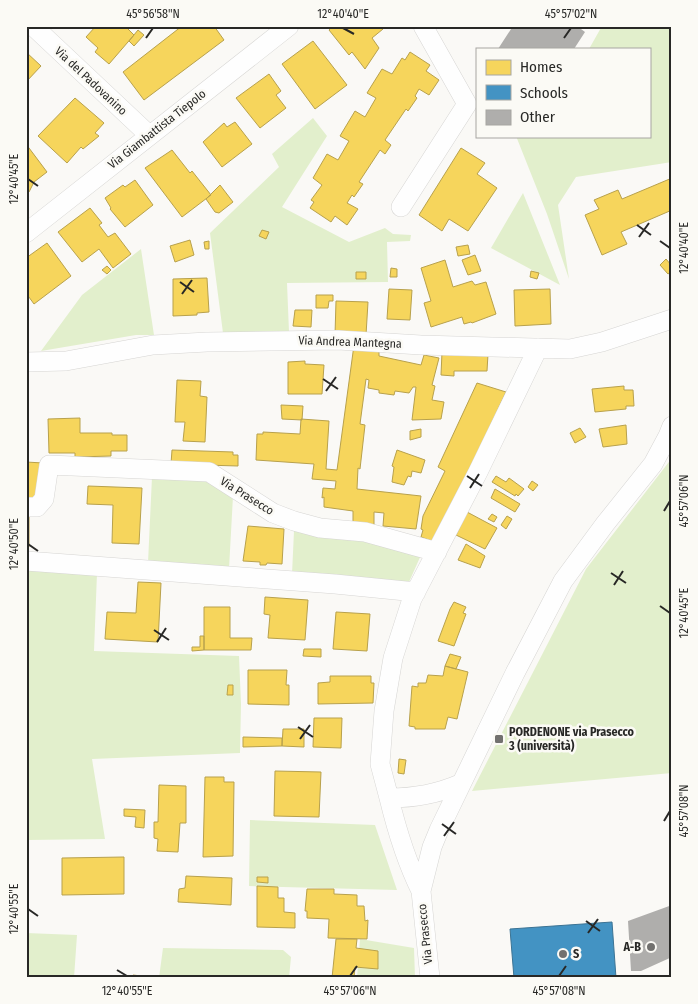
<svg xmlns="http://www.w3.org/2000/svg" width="698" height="1004" viewBox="0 0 698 1004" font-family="'Fira Sans Condensed',sans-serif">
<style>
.green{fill:#e2efcc}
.homes{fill:#f6d55c;stroke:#b8a14c}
.schools{fill:#4393c3;stroke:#3b7394}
.building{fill:#afaeac}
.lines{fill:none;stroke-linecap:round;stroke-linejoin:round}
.minor-casing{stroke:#d6d5d3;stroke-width:20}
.minor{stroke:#fefefe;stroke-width:19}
.ticks{fill:none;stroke:#282826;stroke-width:2}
.poi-dot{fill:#72716f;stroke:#fbfaf5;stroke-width:2}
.labels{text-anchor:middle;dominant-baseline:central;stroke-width:5;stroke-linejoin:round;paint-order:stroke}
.street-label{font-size:12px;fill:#282826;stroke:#fbfaf5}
.poi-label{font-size:12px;font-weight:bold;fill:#282826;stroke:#fbfaf5;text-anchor:start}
.neatline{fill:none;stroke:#282826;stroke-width:2}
.ticks-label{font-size:12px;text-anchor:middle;fill:#282826}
</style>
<rect width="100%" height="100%" fill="#faf9f6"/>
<path class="green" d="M602,26H672V162L576,177L558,205L569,279L547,214L516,136H649V49H589Z
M313,118L327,136L282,207L349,242L385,228L393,234L411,235L410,241L387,242L388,282L287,283L289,332L223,333L210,233L279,167L272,154Z
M523,193L560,285L491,248Z
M141,249L154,335H136L41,351L82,295Z
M672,458V773L472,791L586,569Z
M152,477L202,478L233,496L229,569L148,563Z
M294,531L374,538L421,555L409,582L292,574Z
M26,565L97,573L94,651L239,656L241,704L240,753L92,759L105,839L27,840L26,933L77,935L74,978H26Z
M250,820L375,825L397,890L249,886Z
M360,939L414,948L415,978H357Z
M163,948L283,950L291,957L289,978H159Z"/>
<path class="homes" d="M96,26H125L134,35L109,64L95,52L98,48L86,37Z
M182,26H214L224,40L144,100L123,72Z
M333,26H381L383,29L372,38L379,48L365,69L352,52L349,55L329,30Z
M138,30L144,35L134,46L129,41Z
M313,41L347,85L315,109L282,64Z
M26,52L41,66L26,82Z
M410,52L430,65L426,71L439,80L429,95L419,89L415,96L417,98L408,111L406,109L385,140L391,145L385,154L380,150L359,182L363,184L354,197L352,195L347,203L358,209L347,225L335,216L331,222L310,208L314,202L311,200L322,185L313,178L327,154L338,160L349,141L340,136L355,111L365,117L376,98L367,93L382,69L392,74L402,58L405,60Z
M269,74L281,91L276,95L286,108L260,128L236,98Z
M75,98L104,123L95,133L99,136L83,149L81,147L67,163L38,136Z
M235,122L252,144L222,167L203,142L224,123L227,127Z
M26,144L47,172L34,182L29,192L26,194Z
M461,148L485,163L477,174L497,188L468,231L449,219L442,231L419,215Z
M172,150L190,173L192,171L211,195L182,217L145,168Z
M672,178V210L621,232L627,244L602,255L585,215L599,209L594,200L618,190L622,199Z
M135,180L153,205L125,227L110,209L111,208L105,198L123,185L125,187Z
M220,185L233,202L219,213L215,212L206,199Z
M90,208L102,223L99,225L108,237L115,233L131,254L113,268L99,249L82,262L58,232Z
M262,230L269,232L266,239L259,236Z
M190,240L194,255L175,262L170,246Z
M209,241V249H205L204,242Z
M47,243L71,276L34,304L26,293V258Z
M468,245L470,254L458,256L456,247Z
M475,255L481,271L468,275L462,260Z
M666,259L672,266V271L668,274L660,265Z
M445,260L453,287L472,281L475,285L486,282L496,314L472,323L471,322L464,324L462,317L431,327L424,303L431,301L421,268Z
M107,266L111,270L107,274L102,270Z
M391,268L397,269V277H390Z
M531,271L539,273L537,279L530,277Z
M356,272H366V279H356Z
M207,278L209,312L197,313V315L173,316V279Z
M389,289L412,290L410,320L387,319Z
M550,289L551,324L515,326L514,290Z
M316,295H333V301H329L328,308H316Z
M336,301L368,302L366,335H335Z
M295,310H312L311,327L293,326Z
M354,345L379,348V356L421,365L424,355L439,358L432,385L435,386L432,400L444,402L441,419L412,420L416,387H413L409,393L395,391L394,395L379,393V390L368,388L369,380L366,379L360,424L365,425L360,469L358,468L357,489L421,496L416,529L383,526L384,513L374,512V525L353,524V511L324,507V497L322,498L323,488L335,489L336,481L312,479L314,464L256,460L257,434H263V432L300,434L301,419L329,421L326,469L337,470Z
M442,352L488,354L487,371H454V376L441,375Z
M305,361V364L324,365L322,394H288V362Z
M177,380L201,381L200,396L207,397L205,442L183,441L185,422H175Z
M477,383L506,392L465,480L434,542L421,537L423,530L421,529L423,516L445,471L438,467Z
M624,386V390H633L634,406H626V409L595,412L592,389Z
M281,405L303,406L302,420L282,419Z
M80,418V433H112V435H127V451H111V456L75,457V453H49L48,419Z
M626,425L627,444L603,447L599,429Z
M580,428L586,437L575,443L570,433Z
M421,429V437L410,440V431Z
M172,450L233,452V455H238V466L171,464Z
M397,450L425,460L421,473L412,471L411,477L408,476L404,485L392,482L394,467L392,466Z
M26,462L43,463L41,499L26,498Z
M496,476L506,482L509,478L524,489L518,496L516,494L515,496L492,482Z
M532,481L538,485L533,491L528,487Z
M88,486L142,488L139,544L112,543L113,505L87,504Z
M495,489L520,504L515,512L491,498Z
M467,512L497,528L485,549L456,535Z
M492,514L497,517L494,522L488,519Z
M26,516H29V547H26Z
M507,516L512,519L506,529L501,525Z
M248,526L284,529L282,564L267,563L266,565H260V562L243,561Z
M466,544L485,556L480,568L458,560Z
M138,582L161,583L158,642L105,639L107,612L136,613Z
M265,597L308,600L305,640L268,638L270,615L264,614Z
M454,602L466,607L463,613L466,614L454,646L438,641L450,609Z
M204,607H230V638H252L251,650H204Z
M336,612L370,614L367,651L333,649Z
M200,636H204V650L192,651V647H200Z
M304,649H321V657L303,656Z
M450,654L461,657L456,669L445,666Z
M445,666L468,672L457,719L448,717L445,729H415V727L409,726L412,686L418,687V683H426L428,675L443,676Z
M248,670H287L286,685H289V705L248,704Z
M330,676H371V683H374L373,703L318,704V683L330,682Z
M228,685H233V695H227Z
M314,718H342L341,748L313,747Z
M283,729H304V747L282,746Z
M243,737L282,738V746L243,747Z
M399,759L406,760L404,774L398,773Z
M275,771L321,772L319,817L274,816Z
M205,777H224V782H234L233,856L203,857Z
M159,785L186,786V823H180L178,852L157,851L158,839L154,838V822H158Z
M124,809L145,810L144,828L135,827L136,817L124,816Z
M124,857V894L62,895V858Z
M186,876L232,878L231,905L178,902L179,889L185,888Z
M257,877H268V883L257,882Z
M257,886L278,887V898H284V912L295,913V928L257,927Z
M307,889H334V894L357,895V906H364L365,921L368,920L367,939L328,938L329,919L307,918V911H305Z
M336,939H357L356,948L378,951V969L355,967L354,978H332Z
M133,975L149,977V978H133Z"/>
<path class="schools" d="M612,922L616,978H514L510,929Z"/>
<path class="building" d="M513,26H577L585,32L574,49H498Z
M672,905V957L641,971H631L628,921Z"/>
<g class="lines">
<g class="minor-casing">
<path id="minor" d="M33,26L149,135
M401,207L467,104L423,26
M26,233L289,26
M26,362L66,361L153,345L207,342L338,340L421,345L570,349L602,342L672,319
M26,507H37L44,499L49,465L209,472L273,513L294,521L320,528L365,532L437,552
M26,561L335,584L416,592
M389,798L380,764L384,711L393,658L412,599L478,472L538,348
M421,891C406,861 397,831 389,798C415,798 437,794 460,784
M430,978L421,891L432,847L439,830L515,673L563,581L605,524L653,464L668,436L672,426"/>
</g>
<use href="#minor" class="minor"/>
</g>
<path class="ticks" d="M343,28L354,34M146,38L153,28M564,38L571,28M28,179L38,186M637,225L651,235M639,237L649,223M660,241L670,248M180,282L194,292M182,294L192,280M323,379L338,389M326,391L336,377M467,476L482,486M470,488L479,474M664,511L670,501M28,544L38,551M611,573L626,583M614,585L623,571M660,606L670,613M154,630L169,640M157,642L166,628M298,727L313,737M300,739L310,725M664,821L670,811M442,824L456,834M444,836L454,822M28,909L38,916M586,921L600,931M588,933L598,919M117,970L127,976M350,976L357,966M559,976L566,966"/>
<g class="poi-dot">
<rect x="494" y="734" width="10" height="10" rx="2.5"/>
<circle cx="651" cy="947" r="5"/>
<circle cx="563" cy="954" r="5"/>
</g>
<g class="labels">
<g class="street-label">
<text transform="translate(91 81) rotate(43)">Via del Padovanino</text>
<text transform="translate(157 129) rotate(-38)">Via Giambattista Tiepolo</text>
<text transform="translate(350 342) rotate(2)">Via Andrea Mantegna</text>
<text transform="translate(247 496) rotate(32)">Via Prasecco</text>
<text transform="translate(425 934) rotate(-96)">Via Prasecco</text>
</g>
<g class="poi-label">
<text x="509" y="732">PORDENONE via Prasecco<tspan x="509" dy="14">3 (università)</tspan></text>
<text x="641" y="947" text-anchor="end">A-B</text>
<text x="573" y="954">S</text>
</g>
</g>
<rect width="698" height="1004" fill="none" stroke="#fbfaf5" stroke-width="55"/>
<rect x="476" y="48" width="175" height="90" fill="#fbfaf5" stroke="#a7a6a2"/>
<rect x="486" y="60" width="25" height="15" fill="#f6d55c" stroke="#a7a6a2"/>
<text x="520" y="72" font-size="15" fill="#282826">Homes</text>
<rect x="486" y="85" width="25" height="15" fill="#4393c3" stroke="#a7a6a2"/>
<text x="520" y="98" font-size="15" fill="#282826">Schools</text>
<rect x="486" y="110" width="25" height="15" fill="#afaeac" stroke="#a7a6a2"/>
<text x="520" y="122" font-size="15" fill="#282826">Other</text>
<rect x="28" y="28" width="642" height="948" class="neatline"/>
<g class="ticks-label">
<text x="153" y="18">45°56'58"N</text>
<text x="343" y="18">12°40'40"E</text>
<text x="571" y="18">45°57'02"N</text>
<text transform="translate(14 179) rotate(-90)" y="4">12°40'45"E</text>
<text transform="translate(684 248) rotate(-90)" y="4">12°40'40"E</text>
<text transform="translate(684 501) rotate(-90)" y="4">45°57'06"N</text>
<text transform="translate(14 544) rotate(-90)" y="4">12°40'50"E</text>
<text transform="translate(684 613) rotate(-90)" y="4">12°40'45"E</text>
<text transform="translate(684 811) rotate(-90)" y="4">45°57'08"N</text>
<text transform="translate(14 909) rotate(-90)" y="4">12°40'55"E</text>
<text x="127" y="995">12°40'55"E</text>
<text x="350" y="995">45°57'06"N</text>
<text x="559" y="995">45°57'08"N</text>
</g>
</svg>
